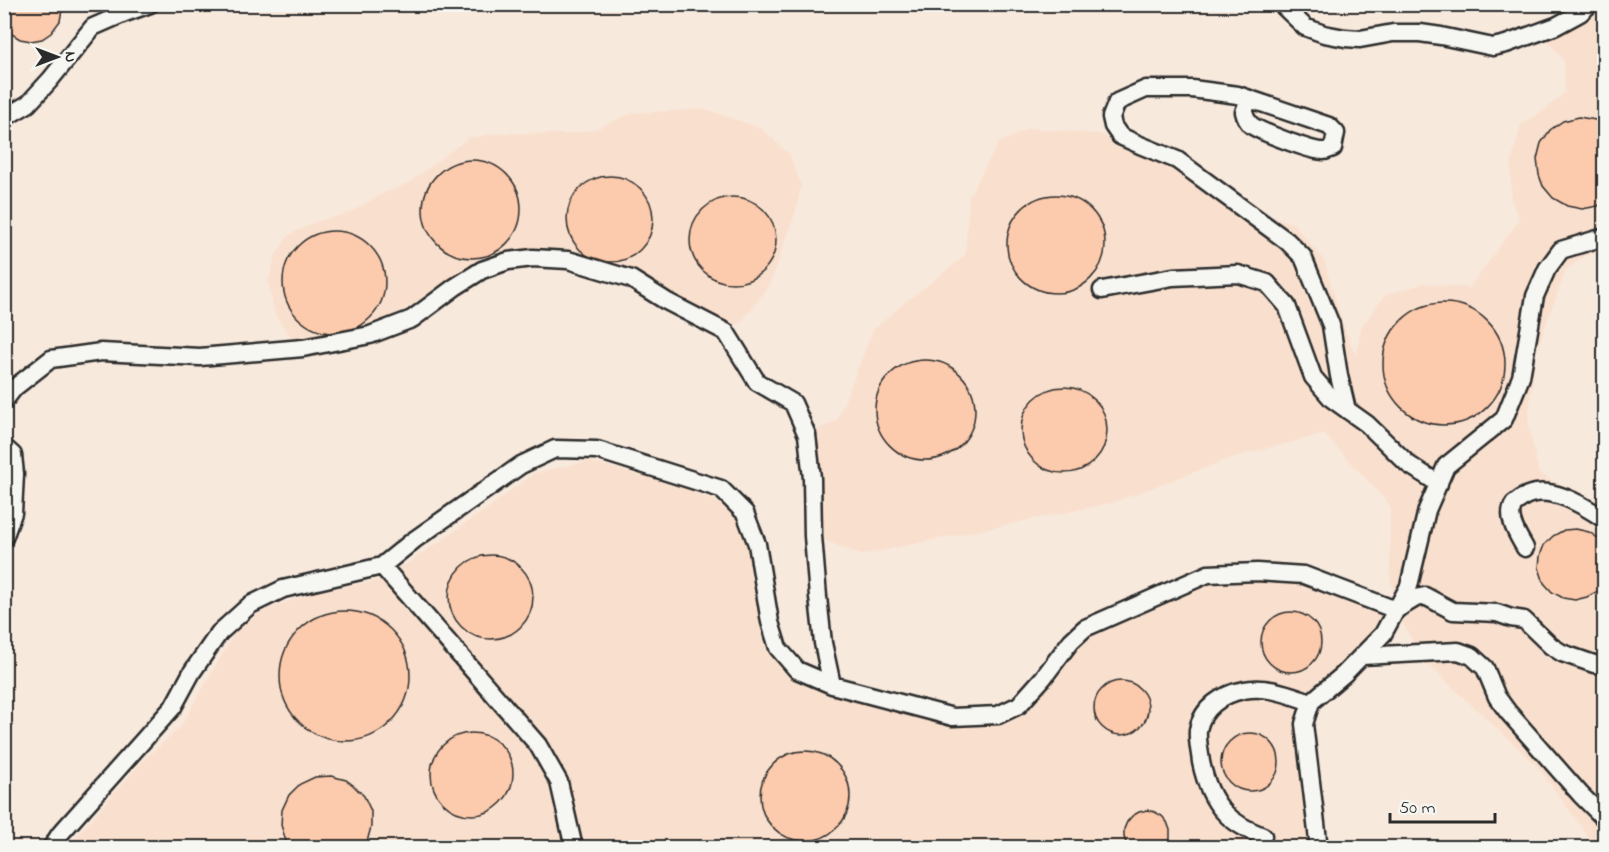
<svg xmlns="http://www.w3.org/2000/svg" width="1609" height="852" viewBox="0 0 1609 852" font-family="'Indie Flower',sans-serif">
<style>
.built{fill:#f9e0ce}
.building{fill:#fccaac;stroke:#2b2b2b;stroke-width:1.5}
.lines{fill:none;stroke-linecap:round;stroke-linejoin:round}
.minor-casing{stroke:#2b2b2b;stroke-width:21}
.minor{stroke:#f6f6f2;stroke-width:16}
</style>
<rect width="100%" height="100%" fill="#f8e9dd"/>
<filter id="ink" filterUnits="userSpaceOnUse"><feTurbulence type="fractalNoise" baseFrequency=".0167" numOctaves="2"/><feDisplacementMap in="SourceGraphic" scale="12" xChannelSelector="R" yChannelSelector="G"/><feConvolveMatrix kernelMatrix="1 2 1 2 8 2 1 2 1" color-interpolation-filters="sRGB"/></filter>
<g filter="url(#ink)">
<path class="built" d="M1601,5H1604V250L1585,256L1566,270L1536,352L1528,423L1539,473L1562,487L1604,508V847H1596L1537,766L1422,659L1396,611L1311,702L1317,847L66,848L143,760L179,729L235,632L260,612L314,592L379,580L412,560L488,508L534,473L588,461L680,486L745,513L770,622L797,670L953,717L998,715L1071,641L1208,574L1304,575L1396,610L1390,575V505L1324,434L1234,457L1112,503L861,555L813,536L807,435L837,420L873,330L904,303L965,256L969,196L998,144L1028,128L1100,134L1258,211L1294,224L1324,260L1343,324L1356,356L1361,327L1385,295L1425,283L1469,288L1519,220L1511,199V164L1521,124L1543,111L1565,92L1564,61L1547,40Z
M704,109L761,128L790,155L801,186L796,211L773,276L764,293L740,323L725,329L649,288L557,256L526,249L470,270L455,280L389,318L324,340L292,338L275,315L268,283L275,256L289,235L315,222L348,213L384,193L410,182L468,138L499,133L566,134L595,129L632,113Z"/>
<path class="building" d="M4,4H62V10L60,21L51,33L42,39L31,41L20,39L10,33L4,26Z
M1579,117L1601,121L1605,123V202L1598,206L1582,209L1567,206L1553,198L1543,186L1539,175L1537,159L1541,143L1550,130L1563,121Z
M423 209a49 49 0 1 1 98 0a49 49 0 1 1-98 0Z
M567 219a43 43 0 1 1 86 0a43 43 0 1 1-86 0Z
M1007 244a49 49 0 1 1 98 0a49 49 0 1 1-98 0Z
M690 240a43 43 0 1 1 86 0a43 43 0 1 1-86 0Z
M283 282a51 51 0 1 1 102 0a51 51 0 1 1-102 0Z
M1383 364a61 61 0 1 1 122 0a61 61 0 1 1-122 0Z
M875 410a50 50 0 1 1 100 0a50 50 0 1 1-100 0Z
M1021 430a43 43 0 1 1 86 0a43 43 0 1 1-86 0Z
M1576,529L1589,532L1599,539L1605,548V581L1598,591L1587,597L1575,600L1563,598L1552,592L1544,583L1539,568L1540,556L1544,545L1553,536L1564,530Z
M449 597a42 42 0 1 1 84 0a42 42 0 1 1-84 0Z
M280 676a65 65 0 1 1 130 0a65 65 0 1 1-130 0Z
M1261 642a30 30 0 1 1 60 0a30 30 0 1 1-60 0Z
M1094 708a27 27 0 1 1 54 0a27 27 0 1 1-54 0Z
M431 774a41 41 0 1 1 82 0a41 41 0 1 1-82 0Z
M1221 762a29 29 0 1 1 58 0a29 29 0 1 1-58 0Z
M760 796a45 45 0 1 1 90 0a45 45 0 1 1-90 0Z
M331,776L346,780L353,785L364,796L371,811V827L367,842L363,848H288L281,825L282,810L289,795L300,784L315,777Z
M1147,810L1155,812L1162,816L1167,822L1170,830V838L1166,848H1128L1124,837V829L1127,822L1132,816L1139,812Z"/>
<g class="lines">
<g class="minor-casing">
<path id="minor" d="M1281,4L1305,27L1324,34L1345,38L1360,39L1393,33H1420L1441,36L1493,47L1506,44L1556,26L1580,13L1590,4
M1249,99L1244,112C1245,117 1247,121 1251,125C1261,132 1313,152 1324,151C1327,151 1330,149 1333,148L1336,133L1329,126L1238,95L1192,89H1146L1117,102L1111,117L1113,126L1120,136L1140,145L1177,160L1287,241L1303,257L1331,325L1339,376L1347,410
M4,118L28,104L50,80L93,27L125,13L150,4
M1102,290L1173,277L1238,274L1267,283L1287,306L1313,377L1332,399L1367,424L1408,464L1439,484
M4,401L14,388L51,359L101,352L200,357L303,348L370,335L412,319L455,287L482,270L508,261L533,258L568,260L631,279L666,301L726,332L757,382L793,403L807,435L812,478L813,536L818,597L823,643L832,685
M4,447L13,455L15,474L13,513L4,538
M1525,548C1519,537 1505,517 1514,504C1515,503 1521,499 1522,498C1547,482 1583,505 1604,519
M382,566L538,745L559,782L574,848
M1362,656L1458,651L1472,656L1485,668L1497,697L1508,712L1581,795L1604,818
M1263,836C1248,830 1235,824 1224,812C1211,798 1205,781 1201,762C1200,752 1197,741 1198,730C1202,708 1222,694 1244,690C1266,685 1290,695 1311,702
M51,848L60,834L173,707L192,672L219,633L250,605L283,589L382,566L414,540L521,465L555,449L597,450L721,489L745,513L757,544L770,622L778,648L797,670L832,685L953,717L998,715L1019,705L1043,678L1071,641L1085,628L1208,574L1257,572L1304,575L1396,610L1416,598L1425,596L1453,611L1497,613L1511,618L1524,620L1551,646L1562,653L1594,664L1604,665
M1317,848L1318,840L1304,724L1311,702L1344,674L1383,634L1409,586L1427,510L1446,466L1504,419L1521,377L1535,296L1547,269L1561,250L1604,237"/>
</g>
<use href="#minor" class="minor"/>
</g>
</g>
<rect width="1609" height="852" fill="none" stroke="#f6f6f2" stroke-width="24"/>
<rect x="12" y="12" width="1585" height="828" fill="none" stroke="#2b2b2b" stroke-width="2" filter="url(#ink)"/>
<g transform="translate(57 57) rotate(90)" stroke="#f6f6f2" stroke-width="4.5" paint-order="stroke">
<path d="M0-4.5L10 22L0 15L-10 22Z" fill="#2b2b2b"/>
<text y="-9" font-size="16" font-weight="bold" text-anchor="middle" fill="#2b2b2b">N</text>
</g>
<path d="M1390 813v9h105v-9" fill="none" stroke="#2b2b2b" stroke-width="3"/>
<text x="1399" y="813" font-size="18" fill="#2b2b2b" stroke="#f6f6f2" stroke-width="4.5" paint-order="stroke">50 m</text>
</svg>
